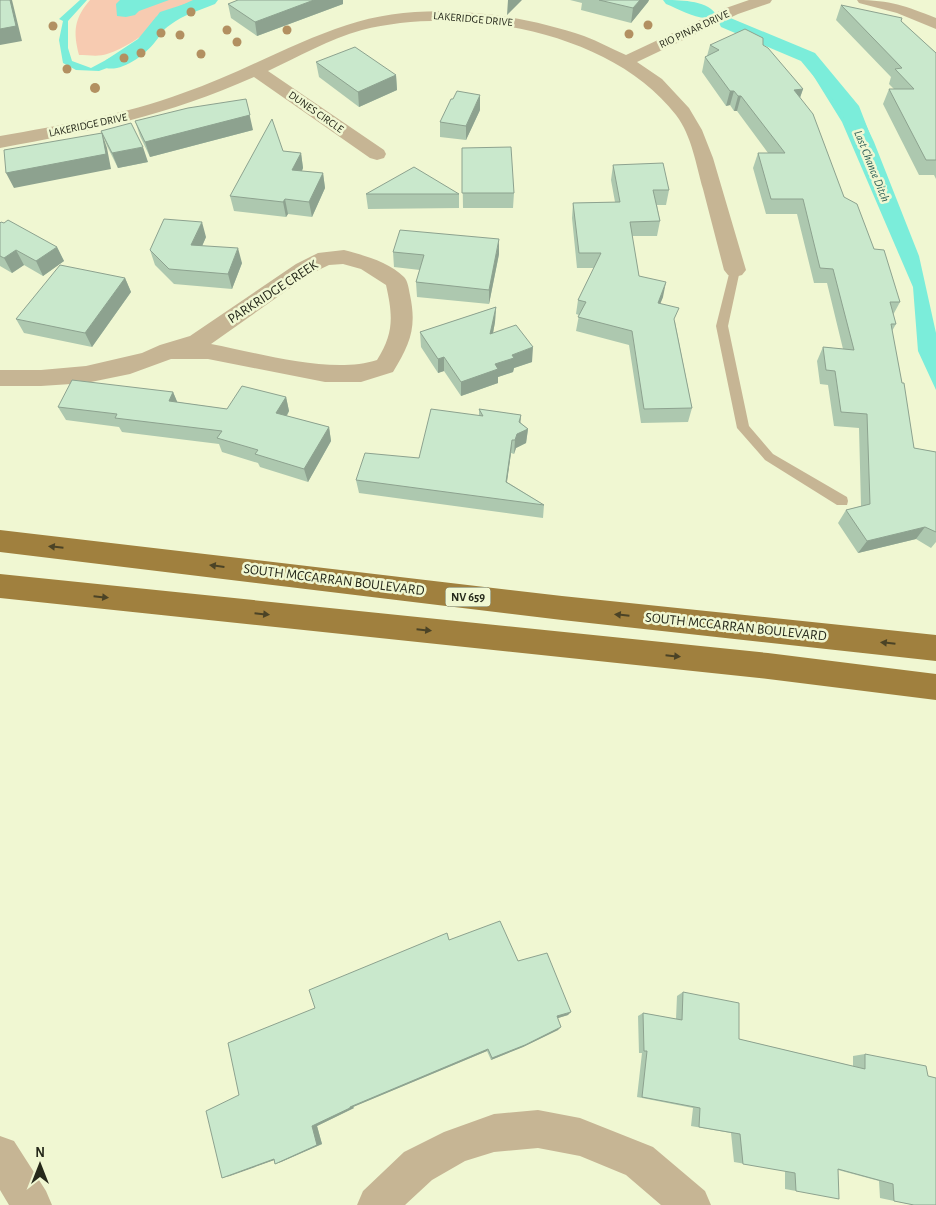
<svg xmlns="http://www.w3.org/2000/svg" width="936" height="1205" viewBox="0 0 936 1205" font-family="'Alegreya Sans',sans-serif">
<style>
.green{fill:#f7cbb1}
.water{fill:#7bedda}
.lines{fill:none;stroke-linecap:round;stroke-linejoin:round}
.canal{fill:#7bedda;fill-rule:evenodd}
.service{fill:#c6b594;fill-rule:evenodd}
.minor{fill:#c6b594;fill-rule:evenodd}
.primary{fill:#a0803e;fill-rule:evenodd}
.tree{fill:#b29061}
.wall{fill:#adc8af}
.shaded-wall{fill:#8da28f}
.building{fill:#c9e8cc;stroke:#8da28f}
.oneway{fill:#4b4326}
.labels{text-anchor:middle;dominant-baseline:central;stroke-width:5;stroke-linejoin:round;paint-order:stroke}
.far-street-label{font-size:11px;fill:#26291b;stroke:#f0f7d2}
.far-water-label{font-size:12px;font-style:italic;fill:#2d5e56;stroke:#f0f7d2}
.shield{fill:#f0f7d2;stroke:#636752;stroke-width:1}
.shield-label{font-size:12px;font-weight:bold;fill:#26291b}
.street-label{font-size:14px;fill:#26291b;stroke:#f0f7d2}
</style>
<rect width="100%" height="100%" fill="#f0f7d2"/>
<path class="green" d="M90,0H202C166,11 142,43 107,54C99,57 88,55 79,55C73,31 74,19 90,0Z"/>
<path class="water" d="M80,0H87L68,21V48L72,61L91,68L136,44L160,12L197,0H217L193,6L168,16L141,47L107,68L99,71L76,70L63,63L59,40L63,21L59,19Z
M120,0H169L139,11L135,15L126,17L117,16L116,4Z
M733,23L810,56L841,98L857,106L874,142L919,256L936,333V390L918,351L913,287L842,122L803,59L727,26Z"/>
<g class="lines">
<path class="canal" d="M193,0H218L215,4C200,10 183,15 170,25C163,29 160,36 155,42C145,55 122,72 106,68L103,64L106,60L138,39L156,17Z
M663,0C678,0 706,0 715,13L712,17C698,21 679,9 666,4Z
M728,17L815,53L859,106L871,137L868,141L861,143L854,141L839,107L801,61L721,27L719,23L721,19Z"/>
<path class="service" d="M735,267L740,270L728,326L749,426L773,454L847,497L848,501L847,505H837L765,460L737,428L716,326L730,270Z"/>
<path class="minor" d="M749,0H772L770,3L738,14L637,62L662,79L689,108L702,130L713,158L746,270L742,275L735,277L728,275L724,270C717,243 710,216 703,189C696,165 692,136 676,115C611,30 461,5 362,30C329,39 298,57 268,71L384,150L386,154L384,158L377,160L370,158L254,77C169,115 91,131 0,148V136C62,125 124,115 183,93C239,74 291,43 347,25C420,0 513,12 584,36C598,41 612,49 626,55L726,8Z
M857,0C890,0 906,6 936,18V29L897,13L859,3Z
M344,250C363,255 389,262 404,277C408,281 409,290 410,295C417,328 410,344 393,372L361,382H325L208,359H171L130,374L86,383L41,386H0V370H41L86,366L142,353L160,345L190,336L296,264L318,253ZM343,264L361,269L386,285C393,316 394,333 377,360C331,375 259,353 211,344L310,274L329,265Z
M538,1110L580,1118L653,1147L705,1191L711,1205H661L626,1175L580,1156L538,1148L494,1152L465,1161L432,1180L405,1205H357L363,1191L404,1152L444,1132L494,1114Z
M0,1136L14,1141L46,1191L52,1205H9L0,1190Z"/>
<path class="primary" d="M0,530L562,596L936,635V661L562,620L0,552Z
M0,574L768,653L936,674V700L768,679L0,598Z"/>
</g>
<g class="tree">
<circle cx="191" cy="12" r="4.5"/>
<circle cx="648" cy="25" r="4.5"/>
<circle cx="53" cy="26" r="4.5"/>
<circle cx="227" cy="30" r="4.5"/>
<circle cx="287" cy="30" r="4.5"/>
<circle cx="161" cy="33" r="4.5"/>
<circle cx="629" cy="34" r="4.5"/>
<circle cx="180" cy="35" r="4.5"/>
<circle cx="237" cy="42" r="4.5"/>
<circle cx="141" cy="53" r="4.5"/>
<circle cx="201" cy="54" r="4.5"/>
<circle cx="124" cy="58" r="4.5"/>
<circle cx="67" cy="69" r="4.5"/>
<circle cx="95" cy="88" r="5"/>
</g>
<path class="wall" d="M238,0H343V4L257,36L231,18L228,4Z
M570,0H649L648,2L631,23L581,10L582,3Z
M841,5L901,21L936,53V179L934,175H919L883,104L889,89H894L889,84L891,77L836,20Z
M710,45H763L803,89L800,98L844,197L874,249L900,302L893,315L896,324L892,331L914,448L936,452V542L931,548L916,539L858,553L838,523L846,510L861,506L859,428L834,426L828,385L820,384L817,361L823,347L843,349L827,283H814L797,214H766L753,168L758,153H768L737,111H734L730,105L726,106L702,72L705,57L707,56Z
M316,62L396,75L397,90L359,107L319,77Z
M480,110L466,140L440,137V122Z
M135,121L253,130L150,157L140,136Z
M101,131L148,162L118,168L107,146Z
M462,148L514,193L513,208H463Z
M283,151L301,153L303,168L302,171L323,173L325,188L312,217L288,214L286,217L234,211L230,196Z
M613,165L669,190L666,205H657L660,221L657,236H632L639,276L663,297L660,303L675,322L692,408L688,422L641,423L629,345L576,331L579,315L576,314L578,300L594,268H577L572,218L573,203L615,202L611,180Z
M366,194H459V208L368,209Z
M0,223L57,247L64,261L43,276L24,265L12,273L0,266Z
M206,237L202,246L242,263L232,289L174,284L155,265L150,250Z
M393,252L499,254L489,304L417,297L416,282L420,270L394,267Z
M125,278L131,292L92,347L24,333L16,319Z
M496,307L495,322L493,333L532,362L514,368L513,372L498,377V383L461,396L444,371L438,373L421,347L420,332Z
M173,392L177,402L227,409L286,397L289,411L287,416L329,427L331,441L308,482L260,467L258,463L222,452L219,444L122,432L119,427L66,420L58,407Z
M479,409L521,415L520,422L528,429L526,443L516,448L514,454L511,453L507,482L544,505L543,518L359,493L356,480L419,458L479,415Z
M449,940L568,1015L558,1018V1030L523,1047L491,1060L487,1051L353,1107L354,1108L317,1126L322,1144L281,1162L275,1164L274,1160L222,1178L239,1095L315,1008Z
M683,992L739,1039L853,1066V1056L865,1054L913,1205L880,1198L879,1181L838,1170L796,1191L785,1189V1171L734,1162L731,1133L691,1126L693,1108L637,1097L642,1053H639L638,1016L643,1013L676,1019L677,996Z"/>
<path class="shaded-wall" d="M10,0H12L22,41L0,45V29Z
M314,0H343V4L257,36L255,22Z
M508,0H522L507,15Z
M640,0H649L648,2L631,23L633,8Z
M396,75L397,90L359,107L358,92Z
M803,89L798,103L794,90Z
M730,91H734L730,105L726,106Z
M480,95V110L466,140V126Z
M738,96H741L737,111H734Z
M246,99L253,130L150,157L145,142Z
M102,133L107,148L111,169L14,188L6,173Z
M143,147L148,162L118,168L112,153Z
M301,153L303,168L295,185L292,170Z
M323,173L325,188L312,217L309,202Z
M285,199L288,214L286,217L283,202Z
M202,222L206,237L196,260L191,245Z
M499,239V254L489,304V290Z
M57,247L64,261L43,276L36,261Z
M238,248L242,263L232,289L228,274Z
M16,250L24,265L12,273L4,258Z
M125,278L131,292L92,347L85,333Z
M666,282L663,297L655,317L658,303Z
M496,307L495,322L490,349V334Z
M533,347L532,362L514,368L513,372L498,377V383L461,396V382L512,355Z
M444,357V371L438,373V359Z
M173,392L179,406L169,401Z
M286,397L289,411L280,427L276,413Z
M521,415L520,428L528,429L526,443L516,448L514,454L515,440Z
M329,427L331,441L308,482L304,469Z
M512,440L511,453L505,495L506,482Z
M925,527L916,539L858,553L867,541Z
M571,1012L568,1015L555,1019L557,1016Z
M561,1027L558,1030L523,1047L491,1060L492,1058Z
M488,1049L487,1051L353,1107L354,1108L317,1126L322,1144L281,1162L275,1164L312,1126L350,1107Z
M280,1158L230,1176L222,1178L274,1159Z"/>
<path class="building" d="M0,0H10L16,26L0,29Z
M238,0H314L255,22L228,4Z
M599,0H640L633,8Z
M841,5L902,18L901,21L936,53V160H926L889,89H914L895,69L902,68Z
M745,29L763,38V45L768,48L803,89L794,90L813,114L844,197L857,204L874,249L884,250L900,302H890L896,324H891L902,383H904L914,448L936,452V532L925,527L867,541L846,510L870,504L867,414L841,412L835,371L826,370L823,347L854,350L833,269L820,268L803,199H771L758,153H785L741,96H738L734,91H730L705,57L719,50L710,45Z
M355,47L396,75L358,92L316,62Z
M457,91L480,95L466,126L440,122L451,99H453Z
M246,99L250,115L145,142L135,121L188,108Z
M272,119L283,151L301,153L292,170L323,173L309,202L285,199L283,202L230,196Z
M131,123L143,147L112,153L101,131Z
M102,133L106,154L6,173L4,150Z
M511,147L514,193H462V148Z
M663,163L669,190H653L660,221L630,222L639,276L666,282L658,303L679,308L674,319L692,408L644,409L632,331L578,317L586,302L578,300L601,253H579L573,203L620,202L613,165Z
M414,167L459,194H366Z
M164,219L202,222L191,245L238,248L228,274L169,269L150,250Z
M8,220L57,247L36,261L16,250L4,258L0,256V223L1,222L4,223Z
M400,230L499,239L489,290L416,282L424,255L393,252Z
M60,265L125,278L85,333L16,319Z
M496,307L490,334L516,325L533,347L512,355L514,358L495,364L498,369L461,382L444,357L438,359L420,332Z
M72,380L173,392L169,401L227,409L242,386L286,397L276,413L329,427L304,469L255,454L258,450L217,438L222,431L115,418L117,414L58,407Z
M431,409L483,416L479,409L521,415L519,422L528,429L517,434L515,440H512L506,482L544,505L356,480L365,453L419,458Z
M500,921L518,961L547,953L571,1012L557,1016L561,1027L525,1045L492,1058L488,1049L350,1107V1108L312,1126L317,1145L275,1164L274,1159L222,1178L206,1111L239,1095L228,1043L315,1008L309,990L447,933L449,940Z
M683,992L739,1003V1039L865,1069V1054L926,1066L928,1076L936,1078V1205H914L894,1201L893,1184L838,1169L839,1199L796,1191L795,1173L743,1164L740,1134L699,1127L700,1108L642,1097L647,1051H644L643,1013L682,1020Z"/>
<defs><path id="oneway-solid" d="M-6-.8H1V-3.2L6.5 0L1 3.2V.8H-6Z" transform="scale(1.25)"/></defs>
<g class="oneway">
<use href="#oneway-solid" transform="translate(56 547) rotate(-174)"/>
<use href="#oneway-solid" transform="translate(217 566) rotate(-173)"/>
<use href="#oneway-solid" transform="translate(101 597) rotate(6)"/>
<use href="#oneway-solid" transform="translate(262 614) rotate(6)"/>
<use href="#oneway-solid" transform="translate(622 615) rotate(-174)"/>
<use href="#oneway-solid" transform="translate(424 630) rotate(6)"/>
<use href="#oneway-solid" transform="translate(888 643) rotate(-174)"/>
<use href="#oneway-solid" transform="translate(673 656) rotate(6)"/>
</g>
<g class="labels">
<g class="far-street-label">
<text transform="translate(473 19) rotate(5)">LAKERIDGE DRIVE</text>
<text transform="translate(694 29) rotate(-25)">RIO PINAR DRIVE</text>
<text transform="translate(316 112) rotate(35)">DUNES CIRCLE</text>
<text transform="translate(88 125) rotate(-12)">LAKERIDGE DRIVE</text>
</g>
<g class="far-water-label">
<text transform="translate(872 166) rotate(68)">Last Chance Ditch</text>
</g>
<rect class="shield" x="445.5" y="587.5" width="45" height="19" rx="4"/>
<g class="shield-label">
<text x="468" y="597">NV 659</text>
</g>
<g class="street-label">
<text transform="translate(273 292) rotate(-33)">PARKRIDGE CREEK</text>
<text transform="translate(334 580) rotate(7)">SOUTH MCCARRAN BOULEVARD</text>
<text transform="translate(736 627) rotate(6)">SOUTH MCCARRAN BOULEVARD</text>
</g>
</g>
<g transform="translate(40 1165)" stroke="#f0f7d2" stroke-width="4" paint-order="stroke">
<path d="M0-4L9 19L0 12L-9 19Z" fill="#26291b"/>
<text y="-8" font-size="14" font-weight="bold" text-anchor="middle" fill="#26291b">N</text>
</g>
</svg>
